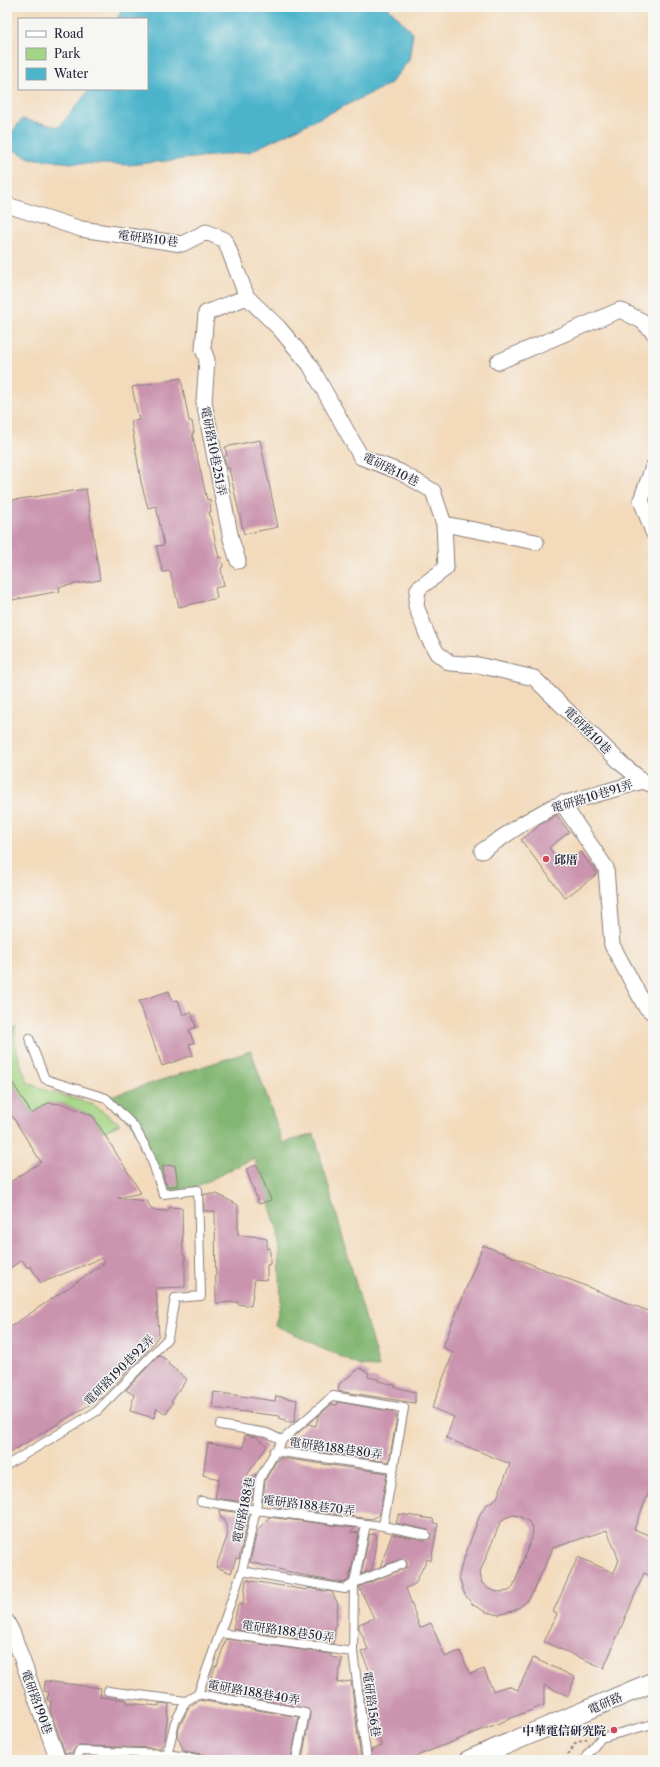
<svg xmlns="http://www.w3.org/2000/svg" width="660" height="1767" viewBox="0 0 660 1767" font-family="'Libre Caslon Text','Noto Serif TC',serif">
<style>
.green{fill:#a4d584;stroke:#637c60}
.forest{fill:#83b672;stroke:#526c56}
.water{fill:#4cb4cb;stroke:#376b83}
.building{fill:#ca94af;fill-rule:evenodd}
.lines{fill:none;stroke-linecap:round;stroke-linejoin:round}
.service-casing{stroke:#8a7e7b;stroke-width:10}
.minor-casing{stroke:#8a7e7b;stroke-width:17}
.tertiary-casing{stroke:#8a7e7b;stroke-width:21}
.path{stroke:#8a7e7b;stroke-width:2.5;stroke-dasharray:3 3;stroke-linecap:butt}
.service{stroke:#fff;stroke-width:8}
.minor{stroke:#fff;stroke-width:15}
.tertiary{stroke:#fff;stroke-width:19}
.poi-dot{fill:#d1495b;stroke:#f6f6f2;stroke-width:1.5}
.labels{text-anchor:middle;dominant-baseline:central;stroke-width:3;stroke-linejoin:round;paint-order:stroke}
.street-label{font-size:12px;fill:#22223b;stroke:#f6f6f2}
.poi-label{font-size:12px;font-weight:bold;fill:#22223b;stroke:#f6f6f2;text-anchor:start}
</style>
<rect width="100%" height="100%" fill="#f6f6f2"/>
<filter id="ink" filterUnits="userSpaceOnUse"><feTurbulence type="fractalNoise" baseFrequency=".025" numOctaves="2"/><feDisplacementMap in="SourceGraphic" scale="8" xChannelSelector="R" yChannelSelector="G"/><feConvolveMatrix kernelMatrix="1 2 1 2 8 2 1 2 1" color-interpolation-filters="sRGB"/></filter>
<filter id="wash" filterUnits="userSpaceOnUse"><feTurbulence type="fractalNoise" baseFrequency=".012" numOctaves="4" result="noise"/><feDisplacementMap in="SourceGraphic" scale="16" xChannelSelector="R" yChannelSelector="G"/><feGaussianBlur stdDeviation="0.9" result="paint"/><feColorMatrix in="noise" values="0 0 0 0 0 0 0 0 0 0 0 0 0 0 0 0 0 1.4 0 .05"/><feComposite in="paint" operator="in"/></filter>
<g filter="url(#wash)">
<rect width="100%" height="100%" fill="#f3dabb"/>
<path class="green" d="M16,1027C11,1041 22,1069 28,1083L48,1091L94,1105L120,1124L103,1132L93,1116L64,1104L48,1103L32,1114L7,1074V1032Z"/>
<path class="forest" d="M251,1051L283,1143L314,1134L379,1367L360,1366L275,1325L281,1301L278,1231L254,1158L186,1192L163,1194L134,1126L106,1098Z"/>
<path class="water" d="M123,7H388L413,33L409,60L390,84L249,152L129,165L71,163L30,158L7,147V139L22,119L59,127L90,89H147V19H117Z"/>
<g id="blocks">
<path class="building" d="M181,378L189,421H192L194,433H192L207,500L210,499L211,512H209L219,558L222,557L223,567L221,568L224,586L215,588L217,598L179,607L170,571L163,572L156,546L164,545L156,506L148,508L141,482L131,421L139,420L132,387Z
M260,440L278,527L244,534L229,468H226L224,456H227L225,447Z
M86,489L100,580L59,587L60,591L7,601V501Z
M557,815L569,832L549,848L562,866L581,852L597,874L565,898L521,840L541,824Z
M169,991L172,1001L178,1000L183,1015L191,1012L196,1027L189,1030L194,1043L189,1044L193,1055L162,1066L139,1001Z
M7,1074L32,1114L48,1103L64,1104L93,1116L141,1193L117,1198L147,1201L152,1210L168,1211L170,1207L182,1208L183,1255H185V1287L156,1288L159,1335L149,1349L104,1396L7,1454V1329L105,1263L102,1258L41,1283L30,1266L28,1268L22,1260L7,1270V1184L41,1162L7,1108Z
M175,1165L178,1185L168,1187L164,1180L163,1166Z
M257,1165L271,1200L259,1204L246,1169Z
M204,1194H217L238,1205V1235L263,1237L262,1238L267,1239V1249L270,1248V1264L267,1265V1280L255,1279L251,1306L238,1304V1302L216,1303L215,1211H204Z
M483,1245L653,1313V1482L634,1529L653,1537V1577L644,1573L604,1668L544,1642L557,1614L553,1612L578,1557L614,1573L619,1560L607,1530L553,1548L533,1592L526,1602L515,1610L499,1615L486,1612L473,1605L465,1595L462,1587L459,1577L461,1567L480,1514L486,1505L497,1498L510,1464L446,1438L454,1417L432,1408L453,1353L443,1347ZM513,1515L519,1516L529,1522L533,1529L532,1537L513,1587L509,1591L497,1592L489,1589L482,1583L480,1572L500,1523L505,1518Z
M159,1355L169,1362L168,1364L187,1379L171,1402H173L166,1414L157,1408L154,1418L130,1411L134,1395L126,1390Z
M360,1368L369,1373L368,1377L378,1379V1381L395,1385V1387L415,1392V1403L338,1391L339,1384Z
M214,1392L275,1401L276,1396L297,1400L294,1422H285L284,1419H280V1416L212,1408Z
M338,1402L396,1412V1423L389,1462L294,1448L295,1436L308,1424L316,1426L318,1416L332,1404L337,1405Z
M245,1435L256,1437L267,1446L241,1484L256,1474L252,1499H250V1503L215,1498L219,1479L203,1475L208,1443L243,1448Z
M281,1458L387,1473L379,1515L372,1519L277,1507L280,1504L263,1501L265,1480L277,1460Z
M220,1510L249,1514L239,1559L236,1558L231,1573L216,1567L228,1534L224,1518H221Z
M399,1514L433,1519L434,1523L438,1524L431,1561L427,1559L415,1584L406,1588L420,1628L431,1623L445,1657L460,1651L470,1674L484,1669L493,1691L508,1686L518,1690L533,1658L575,1677L568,1696L544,1685V1705L407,1760H372L371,1750L382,1746L366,1708L363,1690L376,1685L361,1652L368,1649L359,1628V1624L374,1618L359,1587L407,1567V1562L402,1559L380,1567L392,1534L425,1540L430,1539L431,1536V1533L428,1530L396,1523Z
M269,1517L356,1528L350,1532L359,1533L349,1580L344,1583L310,1577L250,1562L257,1531Z
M370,1534L377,1535L372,1570L361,1574Z
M246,1580L307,1590L308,1588L332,1592L338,1604L333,1644L233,1629L238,1604L243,1605Z
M226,1639L331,1654V1657L342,1659L337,1683L351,1681L361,1760H302L310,1714L308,1709L208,1690L215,1666H217Z
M45,1681L101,1688L100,1697L127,1700V1703L159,1706V1703L169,1704L164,1745H162L161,1748L79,1746L76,1747L72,1753H65L50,1709L51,1701L47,1700L49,1692L44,1691Z
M199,1700L299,1717L291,1760H233L184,1751L177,1736L179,1728L189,1707Z"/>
</g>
</g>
<g filter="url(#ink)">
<use href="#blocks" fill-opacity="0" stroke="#8a7e7b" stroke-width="1"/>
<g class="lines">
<g class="service-casing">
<path id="service" d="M220,1425L267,1433L282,1440
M274,1451L394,1468
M7,1465L97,1411L123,1385L168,1338L175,1298L201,1296L198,1190L163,1194L150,1155L134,1126L106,1098L45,1079L29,1038
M201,1501L256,1510L366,1524
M383,1526L426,1535
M242,1571L345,1589L354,1583L402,1564
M220,1633L353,1652
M108,1691L186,1701
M198,1694L305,1713L296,1760
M57,1758L76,1759L79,1751L167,1754L204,1760
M166,1760L175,1722L186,1701L198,1694L242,1571L256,1510L260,1478L282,1440L333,1396L404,1408L383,1526L366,1524L354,1583L353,1652L367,1760
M585,1760L587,1755L601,1738L653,1724"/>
</g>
<g class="minor-casing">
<path id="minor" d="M7,205L81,229L182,244L206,232L225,240L247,297L279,328L310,365L361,457L400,472L433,491L444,524L446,568L418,589L416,606L428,637L437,653L450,663L478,665L534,678L623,765L643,781L653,785
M498,362L620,310L642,321L653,332
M653,467L641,500L653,532
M444,524L536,542
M238,561L231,539L204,402L207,360L203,349L206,313L247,297
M562,803L606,868L612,945L645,1006L653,1013
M482,851L522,824L552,807L643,781
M7,1622L13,1634L58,1760"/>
</g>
<g class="tertiary-casing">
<path id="tertiary" d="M469,1760L653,1682"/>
</g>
<path class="path" d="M565,1760L576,1742L587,1739"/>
<use href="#service" class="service"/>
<use href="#minor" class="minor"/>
<use href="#tertiary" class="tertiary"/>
</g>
</g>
<g class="poi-dot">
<circle cx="546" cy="859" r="4"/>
<circle cx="614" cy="1730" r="4"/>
</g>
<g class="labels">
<g class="street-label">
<text transform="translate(148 238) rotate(7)">電研路10巷</text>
<text transform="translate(214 451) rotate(79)">電研路10巷251弄</text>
<text transform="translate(391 469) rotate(26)">電研路10巷</text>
<text transform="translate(588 730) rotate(45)">電研路10巷</text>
<text transform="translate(592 796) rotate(-17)">電研路10巷91弄</text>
<text transform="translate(119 1370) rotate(-45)">電研路190巷92弄</text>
<text transform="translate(336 1448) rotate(8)">電研路188巷80弄</text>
<text transform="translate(309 1505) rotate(7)">電研路188巷70弄</text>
<text transform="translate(243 1510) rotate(-78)">電研路188巷</text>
<text transform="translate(288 1631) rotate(8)">電研路188巷50弄</text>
<text transform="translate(254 1692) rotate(10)">電研路188巷40弄</text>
<text transform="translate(37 1702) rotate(70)">電研路190巷</text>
<text transform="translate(605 1703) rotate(-23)">電研路</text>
<text transform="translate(372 1704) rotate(82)">電研路156巷</text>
</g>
<g class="poi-label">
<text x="554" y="859">邱厝</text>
<text x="606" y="1730" text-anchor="end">中華電信研究院</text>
</g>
</g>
<rect width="660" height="1767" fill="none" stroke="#f6f6f2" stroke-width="24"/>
<rect x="18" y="18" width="130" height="72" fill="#f6f6f2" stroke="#a1a1a9"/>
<rect x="26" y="31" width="20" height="6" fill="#ffffff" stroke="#a1a1a9"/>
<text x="54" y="38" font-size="12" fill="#22223b">Road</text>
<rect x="26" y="48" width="20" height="12" fill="#a4d584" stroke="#a1a1a9"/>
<text x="54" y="58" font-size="12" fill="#22223b">Park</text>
<rect x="26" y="68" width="20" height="12" fill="#4cb4cb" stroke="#a1a1a9"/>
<text x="54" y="78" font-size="12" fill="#22223b">Water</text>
</svg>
